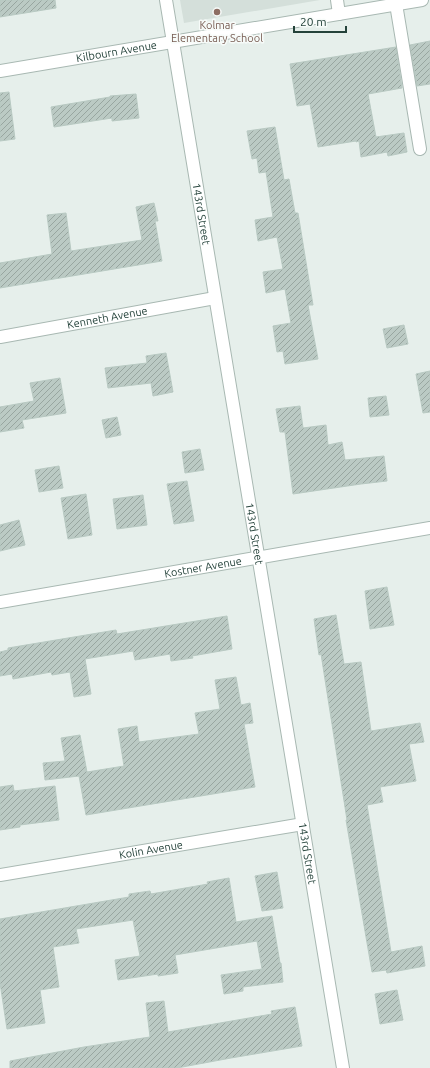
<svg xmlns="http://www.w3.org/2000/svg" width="430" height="1068" viewBox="0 0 430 1068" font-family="Ubuntu,sans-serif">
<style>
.built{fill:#d4dfda}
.building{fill:url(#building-hatch);stroke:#b8c9c2}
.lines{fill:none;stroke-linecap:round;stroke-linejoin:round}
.minor-casing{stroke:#a8b8b2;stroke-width:14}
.minor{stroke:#fff;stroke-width:12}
.education-dot{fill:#8d6e63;stroke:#f7fbf9;stroke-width:1.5}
.labels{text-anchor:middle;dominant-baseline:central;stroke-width:3;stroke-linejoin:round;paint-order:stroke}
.education-label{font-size:11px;fill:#785e54;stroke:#f7fbf9}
.street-label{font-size:11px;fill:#24423a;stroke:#f7fbf9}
</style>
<defs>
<pattern id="building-hatch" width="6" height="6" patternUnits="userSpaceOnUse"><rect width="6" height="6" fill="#bbcac4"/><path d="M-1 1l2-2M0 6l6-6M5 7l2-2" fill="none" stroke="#98a6a0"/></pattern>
</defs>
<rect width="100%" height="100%" fill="#e6efeb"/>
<path class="built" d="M180,0H320L184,23Z"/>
<path class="building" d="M0,0H55L56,8L0,17Z
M430,41V84L417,86L410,45Z
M396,47L402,88L368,94L376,137L404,133L407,152L388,156L387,152L361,157L359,141L356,142V141L318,147L310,104L297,106L290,64Z
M9,92L15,139L0,141V93Z
M136,94L139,118L112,121V118L54,127L51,107L110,97V96Z
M275,127L284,180L289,179L295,213H298L313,305H308L318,359L285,364L283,351L277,352L273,326L291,323L285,289L266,293L263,272L283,269L277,237L258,241L255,220L273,217L266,172L259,173L257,158L252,159L247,131Z
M154,203L158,221H155L162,261L0,288V263L52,254L47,215L66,213L71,251L142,240L136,207Z
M404,325L408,344L387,348L383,329Z
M166,353L173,392L153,396L151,383L108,388L105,368L147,363L146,356Z
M430,371V412L423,413L416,374Z
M60,378L66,413L22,420L24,428L0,432V407L34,401L30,383Z
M386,396L389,415L370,417L368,398Z
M300,406L303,428L326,425L328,445L342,442L345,460L384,456L387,481L361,484L293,494L285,432H280L276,409Z
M117,417L121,435L106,438L102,420Z
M200,449L204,470L185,473L182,452Z
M59,466L63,488L39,492L35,470Z
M187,481L194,521L174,524L167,484Z
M86,494L92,535L68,539L61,498Z
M143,495L147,525L117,529L113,499Z
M19,520L25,545L0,551V525Z
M387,587L394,625L370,629L365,591Z
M336,615L344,664L361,662L371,731L420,723L424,742L409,744L416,781L380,787L383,802L367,805L391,952L422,946L425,966L387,973L386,970L372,972L346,820H347L321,654L319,655L314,619Z
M227,616L232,649L192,656L193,658L171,661L170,654L135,660L133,651L85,659L91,694L74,697L70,672L52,675L51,672L13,679L12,674L0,676V652L8,650V648L116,630L117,634Z
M236,677L241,705L250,703L253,723L244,724L255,787L86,815L79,776L45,780L43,763L65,761L61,738L80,735L87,772L124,766L118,729L137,726L139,742L199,734L195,713L220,709L215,680Z
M13,785L14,791L55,786L59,820L20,825V827L0,830V787Z
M277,872L283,908L262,911L255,876Z
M229,878L236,922L272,916L280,963H281L283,982L243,987V991L224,994L221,975L262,969L257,941L175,955L178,973L158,976V974L118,980L115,960L140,956L133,920L76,929L79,943L53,947L59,987L40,990L45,1023L7,1029L0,983V919L129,897V894L150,891L151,894L208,884L207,882Z
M397,990L403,1020L380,1024L375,994Z
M164,1001L168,1032L272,1014L271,1011L295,1007L302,1046L231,1058L177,1068H10V1061L84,1047L150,1037L146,1003Z"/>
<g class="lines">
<g class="minor-casing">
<g id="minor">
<path id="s1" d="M166,0L343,1068"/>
<path d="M337,0L339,14"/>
<path d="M396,4L420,149"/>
<path id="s2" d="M0,71L422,0"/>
<path id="s3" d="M0,337L215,298"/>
<path id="s4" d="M0,602L430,528"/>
<path id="s5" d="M0,875L303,824"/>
</g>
</g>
<use href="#minor" class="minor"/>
</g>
<circle class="education-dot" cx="217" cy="12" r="4"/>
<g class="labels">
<g class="education-label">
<text x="217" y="25">Kolmar<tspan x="217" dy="13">Elementary School</tspan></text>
</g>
<g class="street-label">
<text stroke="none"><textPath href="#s2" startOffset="118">Kilbourn Avenue</textPath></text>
<text stroke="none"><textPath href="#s1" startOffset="217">143rd Street</textPath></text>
<text stroke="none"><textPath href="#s3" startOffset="109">Kenneth Avenue</textPath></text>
<text stroke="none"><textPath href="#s1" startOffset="541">143rd Street</textPath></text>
<text stroke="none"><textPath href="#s4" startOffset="206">Kostner Avenue</textPath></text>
<text stroke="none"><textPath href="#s5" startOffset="153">Kolin Avenue</textPath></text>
<text stroke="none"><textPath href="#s1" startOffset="865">143rd Street</textPath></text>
</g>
</g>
<path d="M294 26v6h52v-6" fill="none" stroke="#24423a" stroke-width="2"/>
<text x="300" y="26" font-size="12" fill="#24423a" stroke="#f7fbf9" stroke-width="3" paint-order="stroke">20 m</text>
</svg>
